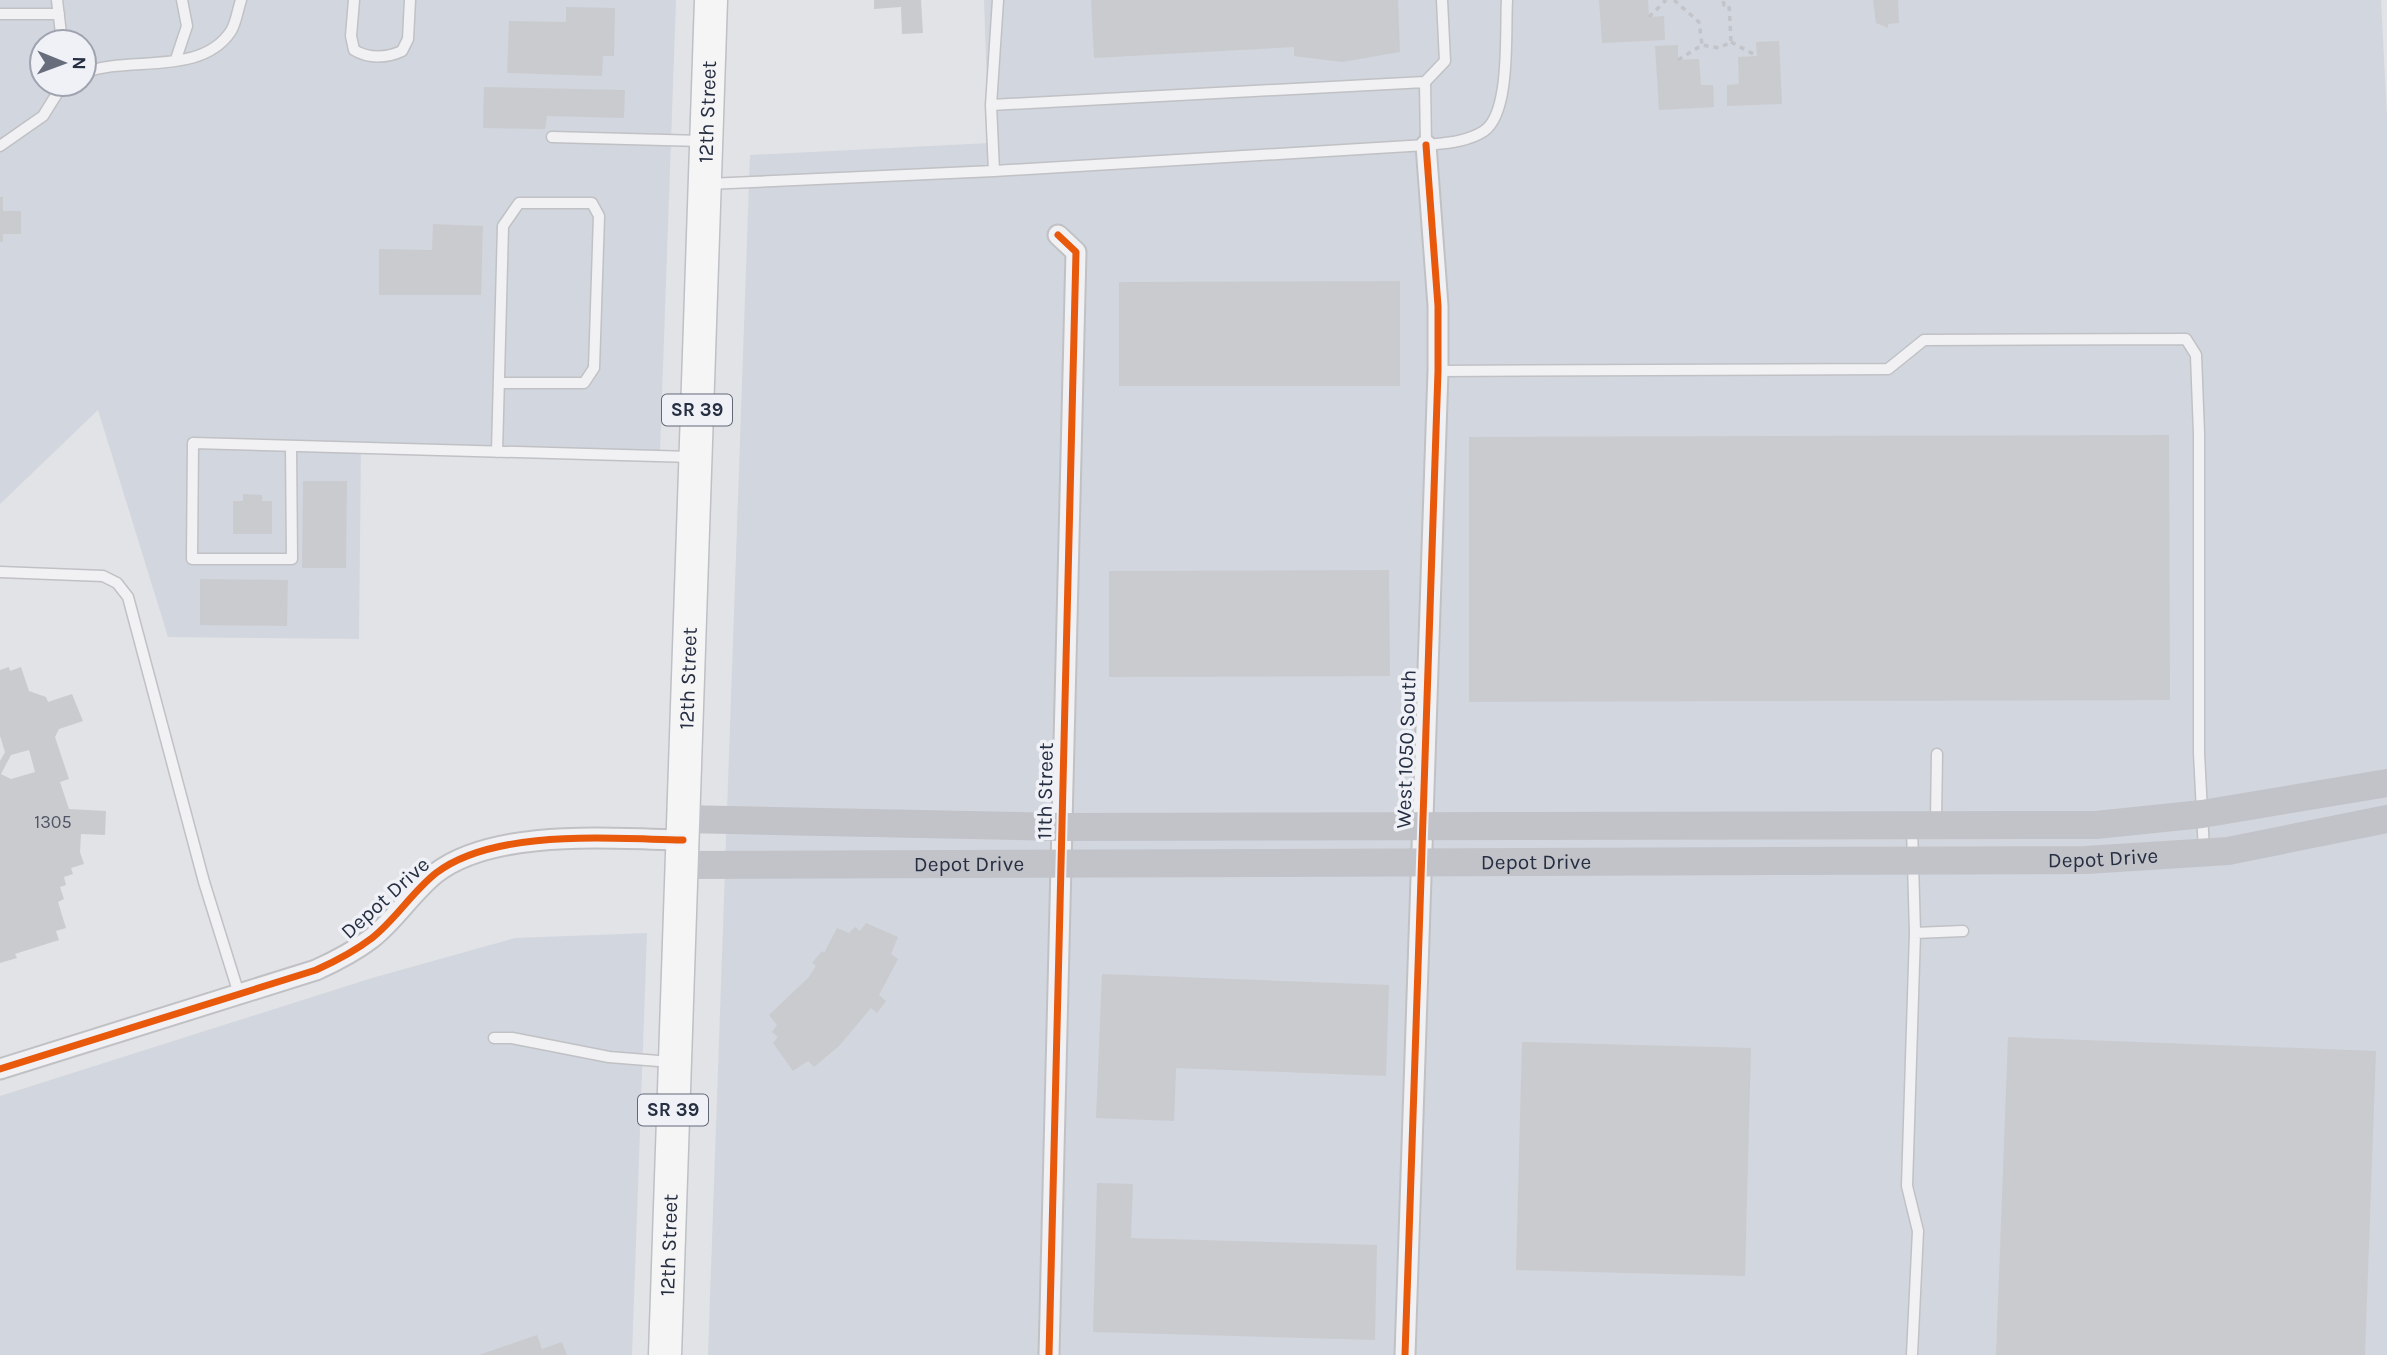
<svg xmlns="http://www.w3.org/2000/svg" width="2387" height="1355" viewBox="0 0 2387 1355" font-family="Karla,sans-serif">
<style>
.built{fill:#d2d6de;fill-rule:evenodd}
.building{fill:#cacbcf;fill-rule:evenodd}
.lines{fill:none;stroke-linecap:round;stroke-linejoin:round}
.service-casing{stroke:#c0c1c5;stroke-width:13}
.minor-casing{stroke:#c0c1c5;stroke-width:23}
.primary-casing{stroke:#bdc0c5;stroke-width:35}
.path{stroke:#c2c4ca;stroke-width:3.5;stroke-dasharray:5 5;stroke-linecap:butt}
.service{stroke:#f1f1f3;stroke-width:10}
.minor{stroke:#f1f1f3;stroke-width:19}
.secondary{stroke:#c2c3c9;stroke-width:28}
.primary{stroke:#f5f5f6;stroke-width:32}
.cycleway-casing{stroke:#eff1f7;stroke-width:11}
.cycleway{stroke:#e8590c;stroke-width:7}
.labels{text-anchor:middle;dominant-baseline:central;stroke-width:7;stroke-linejoin:round;paint-order:stroke}
.number-label{font-size:18px;fill:#505666}
.shield{fill:#eff1f7;stroke:#626878;stroke-width:2}
.shield-label{font-size:19px;font-weight:bold;fill:#262e42}
.street-label{font-size:21px;fill:#262e42;stroke:#eff1f7}
</style>
<rect width="100%" height="100%" fill="#e2e3e7"/>
<path class="built" d="M0,0H676L660,451L361,443L359,639L168,637L98,410L0,504ZM42,42H84V84H42Z
M984,0H2381L2387,116V1355H708L750,155L989,143Z
M647,933L632,1355H0V1096L372,978L515,938Z"/>
<path class="building" d="M874,0H921L923,33L902,34L901,7L874,9Z
M1091,0H1398L1400,52L1342,62L1294,56V47L1094,58Z
M1599,0H1648L1649,17L1664,16L1665,40L1602,43Z
M1873,0H1898L1899,23L1888,24V28L1876,23Z
M566,7L615,8L614,56H603L602,76L507,73L509,21L566,22Z
M1779,41L1782,104L1727,106V85L1739,84L1738,57L1757,56L1756,42Z
M1678,45V60L1699,59L1701,85H1713L1714,107L1659,110L1655,46Z
M484,87L625,90L624,118L547,116L545,129L483,128Z
M0,197H3V211H21V234H3V242H0Z
M433,224L483,226L481,295H379V249L432,250Z
M1400,281V386H1119V282Z
M2169,435L2170,700L1469,702V437Z
M303,481H347L346,568H302Z
M243,494L262,495V501H272V534H233V501H243Z
M1389,570L1390,676L1109,677V571Z
M200,579L288,580L287,626L200,625Z
M9,667L10,671L21,667L29,691L46,697L48,702L72,694L83,721L59,729L55,737L69,779L60,782L69,809L106,811L105,835L81,834L80,852L84,864L71,868L73,874L64,877L66,885L60,887L64,899L58,902L66,928L56,931L59,940L15,954L17,958L0,963V761L5,752L0,736V670ZM29,750L35,772L11,779L1,774L11,755Z
M866,923L898,937L891,954L898,959L879,995L886,1001L877,1013L871,1008L839,1046L814,1067L808,1061L793,1071L773,1043L778,1037L772,1032L777,1025L769,1015L809,977L816,966L812,963L822,951L824,953L837,928L849,933L855,927L860,931Z
M1102,974L1389,985L1386,1076L1176,1068L1174,1121L1096,1118Z
M2008,1037L2376,1051L2365,1355H1996Z
M1522,1042L1751,1048L1745,1276L1516,1270Z
M1097,1183L1133,1184L1131,1238L1377,1245L1375,1340L1093,1332Z
M537,1335L542,1349L562,1342L567,1355H479Z"/>
<g class="lines">
<g class="service-casing">
<path id="service" d="M57,0L62,42
M354,0L351,36L354,50C369,59 387,58 402,51L408,39L410,0
M0,14H59
M176,59L187,26L182,0
M84,73C128,55 201,77 231,31C236,23 238,9 241,0
M1425,82L1445,61L1442,0
M991,105L1425,82L1426,145
M552,137L702,141
M0,146L43,116L63,84
M994,171L991,105L998,0
M708,184L994,171L1426,145C1446,143 1467,142 1484,131C1511,113 1505,31 1507,0
M1438,371L1888,369L1924,340L2186,339L2196,355L2199,434V753L2204,851
M291,446L292,559H192L193,443L692,457
M497,452L503,226L519,203H592L599,216L594,368L584,383H499
M0,572L103,576L117,583L128,597L204,882L239,994
M1936,821L1937,754
M1912,827L1915,933L1963,931
M494,1038H512L609,1057L671,1062
M1912,1355L1918,1231L1907,1186L1915,933"/>
</g>
<g class="minor-casing">
<path id="minor" d="M0,1069L316,970C336,961 355,951 372,938C396,919 412,892 436,873C495,828 612,839 683,840
M1049,1355L1076,252L1058,235
M1405,1355L1438,371V306L1426,145"/>
</g>
<g class="primary-casing">
<g id="primary">
<path id="s2" d="M665,1355L711,0"/>
</g>
</g>
<path class="path" d="M1674,0L1699,22L1702,45
M1649,17L1666,0
M1731,42L1757,56
M1678,60L1702,45L1719,48L1731,42L1729,5H1724L1723,0"/>
<use href="#service" class="service"/>
<use href="#minor" class="minor"/>
<g class="secondary">
<path d="M683,819L1061,827L2096,825L2202,814L2387,783"/>
<path id="s1" d="M682,865L2086,860L2228,851L2387,819"/>
</g>
<use href="#primary" class="primary"/>
<g class="cycleway-casing">
<path id="cycleway" d="M0,1069L316,970C336,961 355,951 372,938C396,919 412,892 436,873C495,828 612,839 683,840
M1049,1355L1076,252L1058,235
M1405,1355L1438,371V306L1426,145"/>
</g>
<use href="#cycleway" class="cycleway"/>
</g>
<g class="labels">
<g class="number-label">
<text x="53" y="822">1305</text>
</g>
<g class="shield">
<rect x="662" y="394.5" width="70" height="31" rx="5"/>
<rect x="638" y="1094.5" width="70" height="31" rx="5"/>
</g>
<g class="shield-label">
<text x="697" y="410">SR 39</text>
<text x="673" y="1110">SR 39</text>
</g>
<g class="street-label">
<text stroke="none"><textPath href="#s2" startOffset="1244">12th Street</textPath></text>
<text stroke="none"><textPath href="#s2" startOffset="677">12th Street</textPath></text>
<text transform="translate(1406 749) rotate(-88)">West 1050 South</text>
<text transform="translate(1045 791) rotate(-89)">11th Street</text>
<text stroke="none"><textPath href="#s1" startOffset="1421">Depot Drive</textPath></text>
<text stroke="none"><textPath href="#s1" startOffset="854">Depot Drive</textPath></text>
<text stroke="none"><textPath href="#s1" startOffset="287">Depot Drive</textPath></text>
<text transform="translate(385 898) rotate(-42)">Depot Drive</text>
<text stroke="none"><textPath href="#s2" startOffset="110">12th Street</textPath></text>
</g>
</g>
<g transform="translate(63 63) rotate(91)"><circle r="33" fill="#eff1f7" stroke="#9fa3af" stroke-width="2"/>
<path d="M0-5L12 26L0 18L-12 26Z" fill="#686d7c"/>
<text y="-10" font-size="19" font-weight="bold" text-anchor="middle" fill="#262e42">N</text>
</g>
</svg>
